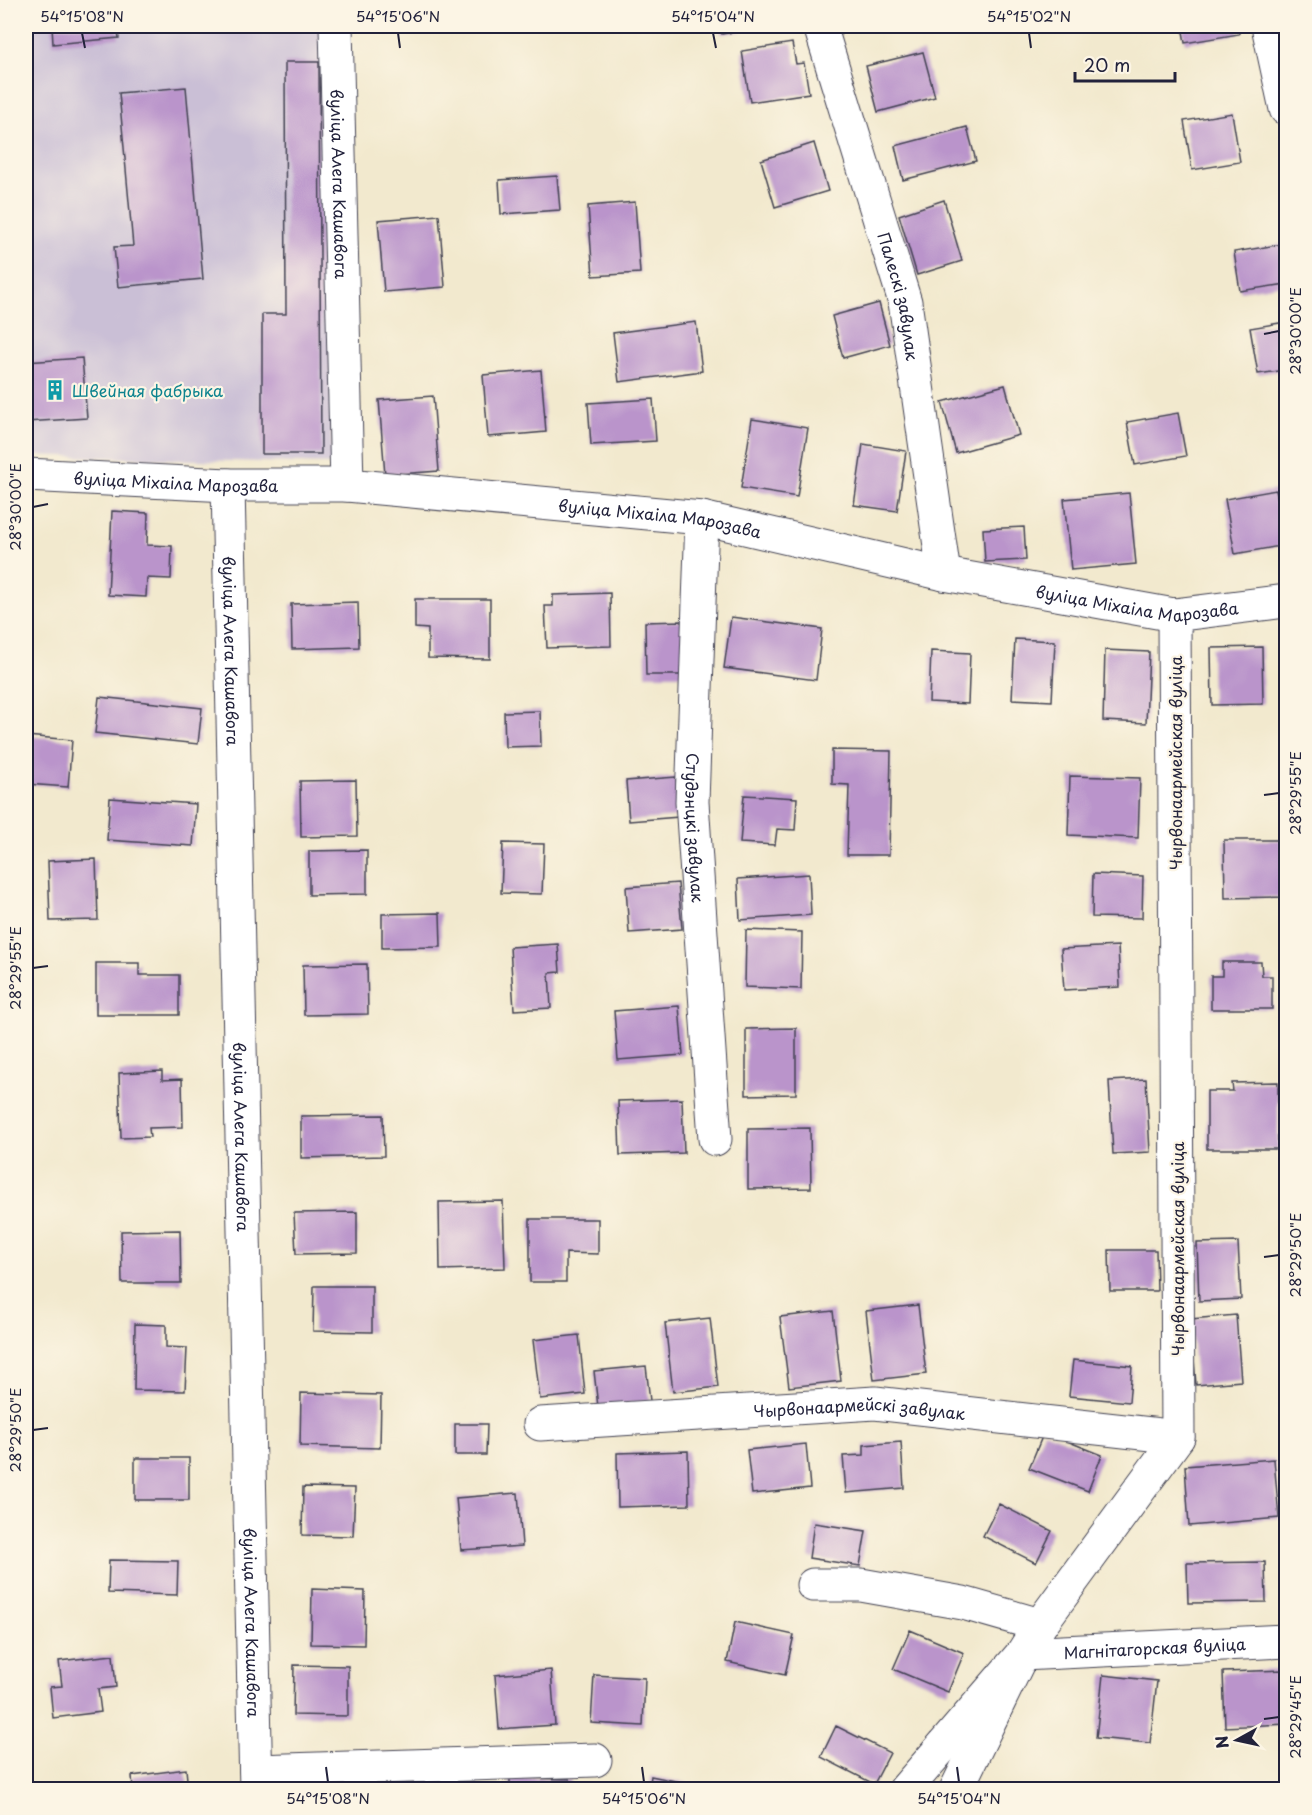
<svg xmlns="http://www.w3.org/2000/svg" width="1312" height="1815" viewBox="0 0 1312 1815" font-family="'Playpen Sans',sans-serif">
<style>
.industrial{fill:#cabfd6}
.building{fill:#ba94cb}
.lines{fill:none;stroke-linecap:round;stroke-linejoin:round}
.minor-casing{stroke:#414051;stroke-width:35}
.minor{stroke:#fff;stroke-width:33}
.ticks{fill:none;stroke:#22223b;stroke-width:2}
.labels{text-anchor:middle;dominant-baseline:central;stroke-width:4.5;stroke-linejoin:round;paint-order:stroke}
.street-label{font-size:16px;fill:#22223b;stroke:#fcf5e5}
.culture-label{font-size:16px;fill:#0d838f;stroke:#fcf5e5;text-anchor:start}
.neatline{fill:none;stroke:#22223b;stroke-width:2}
.ticks-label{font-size:15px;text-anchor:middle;fill:#22223b}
</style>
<rect width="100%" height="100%" fill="#fcf5e5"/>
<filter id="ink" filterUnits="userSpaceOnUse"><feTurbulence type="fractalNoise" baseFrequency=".0167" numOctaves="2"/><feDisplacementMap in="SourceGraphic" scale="12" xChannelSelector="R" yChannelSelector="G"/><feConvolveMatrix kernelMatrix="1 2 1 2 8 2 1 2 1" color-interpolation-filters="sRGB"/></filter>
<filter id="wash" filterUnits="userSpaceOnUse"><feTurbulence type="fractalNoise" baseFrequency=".008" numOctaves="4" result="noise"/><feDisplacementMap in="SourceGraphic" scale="24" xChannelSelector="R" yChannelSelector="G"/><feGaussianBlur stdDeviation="1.35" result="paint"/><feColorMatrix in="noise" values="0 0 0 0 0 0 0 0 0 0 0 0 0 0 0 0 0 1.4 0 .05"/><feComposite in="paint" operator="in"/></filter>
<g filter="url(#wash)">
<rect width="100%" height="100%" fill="#f2e9ce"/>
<path class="industrial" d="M26,26H326L332,464L26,455Z"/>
<g id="blocks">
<path class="building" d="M52,26H117L119,38L53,44Z
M376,26H422V27L377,31Z
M721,26H767V27L722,34Z
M1182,26H1238L1239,34L1185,43Z
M792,43L796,64L804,63L809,93L750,102L742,51Z
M923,52L935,97L878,112L866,66Z
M285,62H319L321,454H262V314H286Z
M186,87L203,279L118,287L114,247L133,246L119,93Z
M1232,113L1240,162L1192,170L1184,121Z
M967,127L976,161L903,180L895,146Z
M814,143L828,191L775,207L761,160Z
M557,176L560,210L501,214L499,180Z
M944,200L962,261L917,275L899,215Z
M635,202L640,273L593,276L588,206Z
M439,215L445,287L384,292L378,220Z
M1283,244L1286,265V284L1240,291L1234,252Z
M879,303L890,345L843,358L832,316Z
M696,322L702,371L619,382L613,333Z
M1286,322V370L1258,374L1250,328Z
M82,358L87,418L26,422V362Z
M541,370L546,432L488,437L483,375Z
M1005,385L1019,435L956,453L942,402Z
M433,396L439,471L385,475L379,400Z
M653,399L656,441L591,445L588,403Z
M1178,413L1186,456L1135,465L1127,422Z
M752,419L808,428L797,497L741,488Z
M863,444L906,451L897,511L854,505Z
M1276,490L1286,545L1235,554L1225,499Z
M1129,493L1136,564L1071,570L1064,499Z
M112,511L148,513L147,545L172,546L171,579L147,578L146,597L108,595Z
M1024,527L1026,560L985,562L983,529Z
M610,593L611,646L547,648L545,606H553V595Z
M415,599H490V659L428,658V629L415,628Z
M358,602L359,647L292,649L291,604Z
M731,617L822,629L816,680L724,668Z
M684,621L686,675H646L645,622Z
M1015,639L1055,641L1052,701L1012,699Z
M1262,647L1263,704L1212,705L1211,648Z
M1105,650L1149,652L1146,723L1103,721Z
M931,651L970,653L968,704L929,702Z
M99,697L202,708L198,744L95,733Z
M540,711L541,746L505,747L504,712Z
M26,736L72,740L68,787L26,784Z
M832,750L891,751L889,855H847L849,785L832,784Z
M1070,776L1140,778L1138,838L1068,835Z
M676,777L679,817L629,821L626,781Z
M356,780L357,836L301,837L300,781Z
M744,795L797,798L795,830L777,829L775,845L740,843Z
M110,798L196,804L193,846L107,840Z
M1224,840H1286V897L1225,898Z
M503,843L544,844L542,894L501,893Z
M367,850V894L309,895V851Z
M96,859L98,920L50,921L48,861Z
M809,874L811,915L740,920L738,879Z
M1093,874L1143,876L1142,918L1092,917Z
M678,883L682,929L629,933L626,887Z
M440,913L441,947L382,948V914Z
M746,930L802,932L801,989L745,987Z
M558,944L560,972L549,973L551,1008L514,1010L510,947Z
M1118,946L1120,987L1064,990L1061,949Z
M1222,962H1261L1262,976H1272V1009H1211V976H1222Z
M96,963H139V975H179V1015H96Z
M367,964L368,1014L304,1015L303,965Z
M679,1006L683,1055L618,1060L614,1011Z
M796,1028V1094L746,1095V1029Z
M162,1071V1080L182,1079L183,1127L149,1128L150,1137L121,1138L119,1073Z
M1146,1079L1150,1152L1113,1154L1109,1081Z
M1278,1082V1149H1207V1091H1233L1232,1083Z
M682,1099L684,1153L620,1155L618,1101Z
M383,1115L384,1156L301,1158V1116Z
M810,1128L811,1188L748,1189V1129Z
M503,1201L505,1268L440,1270L439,1202Z
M357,1212V1253L296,1254L294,1213Z
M530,1219H598V1254L566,1253V1282H530Z
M180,1230L181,1283H122L121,1231Z
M1238,1242L1241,1299L1199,1301L1197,1243Z
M1109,1250H1156L1157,1291H1110Z
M314,1286H372V1332L313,1331Z
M918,1305L926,1374L874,1380L866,1311Z
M833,1311L841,1381L789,1387L780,1317Z
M1236,1315L1241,1381L1196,1385L1191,1319Z
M710,1318L718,1387L673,1392L665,1323Z
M135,1324L166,1325V1347L187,1348L185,1391L134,1390Z
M579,1335L585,1394L540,1399L533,1340Z
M1073,1360L1132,1366L1129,1402L1069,1396Z
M646,1366L650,1401L598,1407L594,1371Z
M301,1393L381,1395L380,1448L300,1446Z
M455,1424H487L486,1455H455Z
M1044,1432L1102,1455L1088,1491L1029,1468Z
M901,1442L904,1488L846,1493L843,1456L864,1455V1445Z
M806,1444L810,1488L752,1494L747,1450Z
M688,1451L689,1505L618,1507L617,1453Z
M135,1458H189V1500H135Z
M1274,1459L1279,1518L1189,1526L1185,1466Z
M303,1487L355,1488L353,1536L302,1535Z
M518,1493L522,1546L461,1550L456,1498Z
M999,1504L1052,1531L1036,1563L983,1536Z
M814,1523L866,1531L860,1566L809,1558Z
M109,1560L178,1561L177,1595L108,1593Z
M1265,1562L1266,1602L1188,1603L1187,1563Z
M312,1589L365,1591L364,1645L311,1644Z
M735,1622L794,1635L785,1675L727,1662Z
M910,1630L964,1653L948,1692L893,1669Z
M113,1655L116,1687L98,1689L101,1712L53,1718L50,1687L62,1686L59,1661Z
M294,1665L348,1666V1716L293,1715Z
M551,1670L555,1725L499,1729L495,1675Z
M1284,1670L1286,1724L1225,1727L1223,1672Z
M594,1675L645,1678L643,1726L591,1723Z
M1103,1675L1157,1681L1150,1743L1096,1738Z
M836,1726L890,1753L874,1784L821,1757Z
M186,1769L188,1790H133L132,1776Z
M651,1776L700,1786L699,1790H649Z
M510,1778L570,1779V1790H510Z
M366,1783L367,1790H312V1788Z"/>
</g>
</g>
<g filter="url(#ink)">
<use href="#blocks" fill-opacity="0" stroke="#414051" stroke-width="1.5"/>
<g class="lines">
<g class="minor-casing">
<g id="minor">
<path id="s1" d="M336,26L347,485"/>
<path id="s2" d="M820,26L905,302L944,574"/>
<path d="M1268,26L1286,109"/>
<path id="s3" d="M26,475L228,485H347L702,518L944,574L1174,615L1286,601"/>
<path id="s4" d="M228,485L256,1790"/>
<path id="s5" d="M702,518L692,802L715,1139"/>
<path id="s6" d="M540,1424L875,1403L1178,1437"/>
<path d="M813,1585H861L963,1603L1040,1625"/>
<path d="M256,1771L595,1760"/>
<path d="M905,1790L1022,1654L1040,1625L1178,1437L1174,615"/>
<path id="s7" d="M956,1790L1022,1654L1286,1641"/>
</g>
</g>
<use href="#minor" class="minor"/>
</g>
</g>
<path class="ticks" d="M82,33L85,48M398,33L400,48M713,33L716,48M1029,33L1031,48M1264,334L1279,331M33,507L48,504M1264,795L1279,793M33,968L48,966M1264,1257L1279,1255M33,1430L48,1428M1264,1719L1279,1717M326,1767L328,1782M642,1767L644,1782M957,1767L959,1782"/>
<defs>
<g id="building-bare" transform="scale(1.62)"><path d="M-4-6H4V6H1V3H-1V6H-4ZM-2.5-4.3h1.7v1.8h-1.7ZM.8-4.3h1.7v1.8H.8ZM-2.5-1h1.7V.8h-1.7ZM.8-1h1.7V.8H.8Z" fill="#0f9aa8" stroke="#fcf5e5" stroke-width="2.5" paint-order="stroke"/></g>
</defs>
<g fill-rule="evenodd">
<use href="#building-bare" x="55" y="390"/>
</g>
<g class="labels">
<g class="street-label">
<text stroke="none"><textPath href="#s1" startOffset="158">вуліца Алега Кашавога</textPath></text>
<text stroke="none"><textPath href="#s2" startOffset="282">Палескі завулак</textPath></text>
<text stroke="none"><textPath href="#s3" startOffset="150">вуліца Міхаіла Марозава</textPath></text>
<text stroke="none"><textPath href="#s3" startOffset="636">вуліца Міхаіла Марозава</textPath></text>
<text stroke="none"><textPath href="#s3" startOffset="1122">вуліца Міхаіла Марозава</textPath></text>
<text stroke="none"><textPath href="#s4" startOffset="166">вуліца Алега Кашавога</textPath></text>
<text transform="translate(1175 763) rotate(-90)">Чырвонаармейская вуліца</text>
<text stroke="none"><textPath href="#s5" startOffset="310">Студэнцкі завулак</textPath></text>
<text stroke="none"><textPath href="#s4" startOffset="652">вуліца Алега Кашавога</textPath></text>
<text transform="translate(1177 1249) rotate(-90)">Чырвонаармейская вуліца</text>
<text stroke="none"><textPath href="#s6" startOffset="320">Чырвонаармейскі завулак</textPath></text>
<text stroke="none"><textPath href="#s4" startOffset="1138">вуліца Алега Кашавога</textPath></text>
<text stroke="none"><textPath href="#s7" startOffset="284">Магнітагорская вуліца</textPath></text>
</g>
<g class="culture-label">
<text x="72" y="390">Швейная фабрыка</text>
</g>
</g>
<rect width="1312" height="1815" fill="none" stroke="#fcf5e5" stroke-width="66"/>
<g transform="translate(1237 1740) rotate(262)" stroke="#fcf5e5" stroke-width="4.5" paint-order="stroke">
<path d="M0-4.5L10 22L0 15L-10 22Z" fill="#22223b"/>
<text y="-9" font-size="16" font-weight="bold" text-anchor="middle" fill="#22223b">N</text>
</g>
<path d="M1075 72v9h100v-9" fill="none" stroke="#22223b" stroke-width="3"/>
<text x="1084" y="72" font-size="18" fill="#22223b" stroke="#fcf5e5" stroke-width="4.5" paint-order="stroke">20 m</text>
<rect x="33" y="33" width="1246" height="1749" class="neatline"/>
<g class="ticks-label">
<text x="82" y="22">54°15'08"N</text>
<text x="398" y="22">54°15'06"N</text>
<text x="713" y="22">54°15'04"N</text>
<text x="1029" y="22">54°15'02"N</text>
<text transform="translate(1296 331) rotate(-90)" y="5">28°30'00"E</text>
<text transform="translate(16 507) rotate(-90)" y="5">28°30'00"E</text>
<text transform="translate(1296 793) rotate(-90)" y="5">28°29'55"E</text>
<text transform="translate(16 968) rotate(-90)" y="5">28°29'55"E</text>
<text transform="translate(1296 1255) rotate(-90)" y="5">28°29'50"E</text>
<text transform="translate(16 1430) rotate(-90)" y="5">28°29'50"E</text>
<text transform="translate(1296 1717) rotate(-90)" y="5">28°29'45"E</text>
<text x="328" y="1804">54°15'08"N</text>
<text x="644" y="1804">54°15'06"N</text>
<text x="959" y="1804">54°15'04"N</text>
</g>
</svg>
